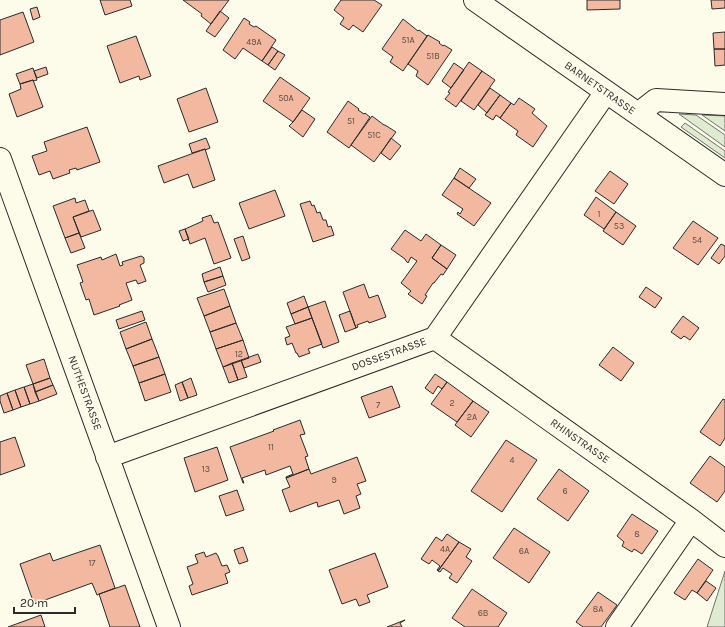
<svg xmlns="http://www.w3.org/2000/svg" width="725" height="627" viewBox="0 0 725 627" font-family="Karla,sans-serif">
<style>
.green{fill:#deebd1;stroke:#74746e}
.building{fill:#f2b8a0;stroke:#2b2b2b}
.lines{fill:none;stroke-linecap:round;stroke-linejoin:round}
.minor-casing{stroke:#2b2b2b;stroke-width:24}
.minor{stroke:#fdfbea;stroke-width:22}
.labels{text-anchor:middle;dominant-baseline:central;stroke-width:3;stroke-linejoin:round;paint-order:stroke}
.number-label{font-size:9px;fill:#5d4e48}
.street-label{font-size:11px;fill:#2b2b2b;stroke:#fdfbea}
</style>
<rect width="100%" height="100%" fill="#fdfbea"/>
<path class="green" d="M679,114L696,115L725,135V147Z
M702,115L725,116V131Z
M685,123L725,151V158L681,127Z
M725,571V627H707Z"/>
<path class="building" d="M100,0H130L132,6L105,15Z
M183,0H229L211,24L201,16L202,14Z
M341,0H374L382,5L363,32L353,25L349,30L340,24L344,18L334,10Z
M587,0H620V9L587,10Z
M711,0H725V8L712,9Z
M37,7L40,17L33,20L30,9Z
M220,11L229,18L215,37L206,31Z
M23,12L34,42L0,55V20Z
M244,18L250,22L249,24L254,27L256,26L276,40L262,61L243,48L235,59L223,50Z
M403,19L418,31L419,30L427,36L403,71L390,62L393,57L382,49Z
M725,32V49H714L713,33Z
M428,35L440,42L439,43L443,46L444,45L452,50L428,85L416,76L418,71L408,64Z
M136,36L151,76L140,80L139,76L120,83L107,46Z
M272,47L278,51L268,65L262,61Z
M714,49H725V65L715,66Z
M278,51L285,55L275,70L268,65Z
M469,62L482,71L456,107L445,99L450,93L448,92Z
M454,63L464,70L451,88L442,81Z
M46,67L48,74L37,78L34,71Z
M33,68L37,80L33,81V80L20,84L16,74Z
M482,71L495,80L474,110L461,101Z
M280,77L310,98L293,122L263,101Z
M33,80L43,107L17,117L9,94L21,89L20,84Z
M206,88L218,122L189,132L177,99Z
M490,88L500,95L487,113L478,105Z
M500,95L511,103L500,118L496,115L493,120L485,115Z
M519,98L535,109L532,113L547,126L533,147L516,135L518,131L500,118L511,103L514,105Z
M348,101L359,109L358,110L364,114L365,113L370,117L349,148L327,132Z
M302,110L315,119L303,137L289,126L293,122Z
M372,116L384,125H385L396,132L374,162L351,145Z
M87,127L100,162L77,170L76,168L69,170L70,173L53,179L50,171L39,175L32,156L47,151L44,142Z
M206,138L210,148L205,150V149L192,153L189,144Z
M391,138L401,146L390,160L381,153Z
M205,149L215,180L193,188L188,174L164,183L158,166Z
M460,168L476,179L469,188L454,178Z
M610,171L628,184L614,204L595,191Z
M454,178L491,203L474,226L457,214L458,212L460,214L463,209L442,195Z
M275,190L285,216L249,229L239,203Z
M596,197L616,212L604,229L584,215Z
M75,198L76,203L85,200L89,211L73,217L79,233L65,238L53,206Z
M310,201L312,206L314,205L317,213L320,212L323,220H326L328,227L331,226L334,235L313,242L300,204Z
M93,210L101,230L81,237L73,217Z
M616,212L636,226L623,245L603,231Z
M211,215L214,223L218,222L231,258L214,264L205,238L190,244L185,229L203,221L202,218Z
M693,221L718,238L698,265L673,248Z
M185,229L189,239L183,241L179,231Z
M405,230L421,241L426,234L441,245L432,258L447,269L443,275L441,274L434,283H433L425,295L427,296L422,304L408,294L411,291L401,283L417,261L411,257L408,263L406,261L405,259L391,249Z
M79,233L85,248L71,253L65,238Z
M243,236L250,258L242,261L234,239Z
M721,244L725,246V256L719,264L711,258Z
M441,245L456,255L447,269L432,258Z
M116,254L120,266L123,265L122,262L141,256L143,257L144,258V263L140,265L146,281L138,284L136,280L126,283L132,300L119,305L120,306L94,315L89,299L86,300L80,283L83,282L77,265L101,257L102,260Z
M220,267L223,276L204,282L202,274Z
M223,276L226,285L208,292L204,282Z
M364,284L369,298L378,295L386,317L369,323L368,321L357,325L358,327L356,328L343,292Z
M646,287L662,298L655,308L639,297Z
M224,289L230,306L204,316L197,298Z
M304,296L308,307L291,314L287,303Z
M325,301L339,342L323,348L308,307Z
M230,306L236,323L210,332L204,316Z
M308,307L312,318L295,324L291,314Z
M142,311L145,320L119,329L116,320Z
M350,311L356,328L345,332L339,315Z
M683,316L699,328L690,340L684,336L681,339L671,332Z
M312,318L322,344L308,349L310,353L299,357L297,353H296L292,343L287,345L285,338L290,336L286,327Z
M146,322L152,339L126,349L120,332Z
M236,323L243,340L216,349L210,332Z
M152,339L159,357L133,366L126,349Z
M243,340L249,358L223,367L216,349Z
M613,347L634,363L621,381L599,365Z
M258,354L261,362L244,368L241,360Z
M159,357L165,374L139,383L133,366Z
M44,359L50,378L33,384L26,365Z
M241,360L247,377L238,380L232,363Z
M232,363L238,380L229,383L223,367Z
M165,374L171,392L145,401L139,383Z
M435,374L447,382L442,389L438,386L433,394L425,388Z
M50,378L53,385L35,392L33,384Z
M191,378L197,395L188,398L182,382Z
M182,382L188,398L180,401L175,385Z
M447,382L473,401L457,422L431,404Z
M33,384L39,401L30,404L24,387Z
M53,385L57,394L39,401L35,392Z
M392,386L400,407L369,418L361,397Z
M24,387L30,404L21,407L15,390Z
M15,390L21,407L13,410L7,393Z
M7,393L13,410L4,413L0,401V396Z
M723,399L725,400V438L720,446L700,432Z
M473,401L489,412L471,437L455,425Z
M300,420L305,434L300,435L308,456L305,457L309,469L286,478V477L293,474L290,466L266,475L265,470L242,478L244,483H243L230,447L274,431L273,430Z
M15,437L25,466L0,475V442Z
M506,440L537,460L502,512L471,491Z
M217,447L228,480L195,492L184,458Z
M710,456L725,467V491L717,502L690,483Z
M357,457L366,481L357,484L361,494L356,496L360,508L344,514L339,500L318,507L317,502L290,512L282,490L290,487L286,478L309,469L311,474Z
M559,469L589,491L568,521L537,499Z
M237,490L244,510L226,516L219,496Z
M632,514L658,531L642,554L634,549L632,552L622,546L624,542L617,536Z
M514,528L550,552L529,583L493,558Z
M447,534L459,542L438,571L437,570L440,566L432,560L429,564L421,559L436,537L442,541Z
M459,542L471,549L466,557L472,561L457,583L449,578L452,574L443,568L440,572L438,571Z
M100,545L115,588L97,595L92,583L34,604L20,564L50,553L53,561Z
M243,547L248,561L239,564L234,550Z
M204,552L206,557L216,553L218,556L222,566L227,565L230,572L225,574L228,583L192,595L189,586L193,584L187,567L198,563L195,555Z
M375,553L388,587L367,595L370,602L359,606L356,599L342,604L329,570Z
M698,559L713,570L697,593L692,590L685,600L674,593Z
M706,581L716,588L707,601L697,593Z
M125,585L140,627H110L99,594Z
M472,589L507,613L498,627H465L452,618Z
M598,592L617,605L601,627H583L576,622Z
M41,615L45,627H8Z
M405,620L400,623L402,627H387Z"/>
<g class="lines">
<g class="minor-casing">
<path id="minor" d="M475,0L725,175
M638,114L656,100L725,104
M0,159L169,627
M435,338L691,520L725,546
M107,457L435,338L606,92
M617,627L691,520"/>
</g>
<use href="#minor" class="minor"/>
</g>
<g class="labels">
<g class="number-label">
<text x="408" y="40">51A</text>
<text x="254" y="42">49A</text>
<text x="433" y="56">51B</text>
<text x="286" y="98">50A</text>
<text x="351" y="121">51</text>
<text x="374" y="135">51C</text>
<text x="599" y="214">1</text>
<text x="619" y="226">53</text>
<text x="697" y="240">54</text>
<text x="239" y="354">12</text>
<text x="452" y="403">2</text>
<text x="378" y="405">7</text>
<text x="472" y="417">2A</text>
<text x="271" y="447">11</text>
<text x="512" y="460">4</text>
<text x="206" y="469">13</text>
<text x="334" y="480">9</text>
<text x="565" y="491">6</text>
<text x="637" y="534">8</text>
<text x="445" y="549">4A</text>
<text x="524" y="551">6A</text>
<text x="92" y="563">17</text>
<text x="598" y="609">8A</text>
<text x="483" y="613">6B</text>
</g>
<g class="street-label">
<text transform="translate(600 88) rotate(35)">BARNETSTRASSE</text>
<text transform="translate(389 354) rotate(-20)">DOSSESTRASSE</text>
<text transform="translate(85 393) rotate(70)">NUTHESTRASSE</text>
<text transform="translate(580 441) rotate(35)">RHINSTRASSE</text>
</g>
</g>
<path d="M14 607v6h61v-6" fill="none" stroke="#2b2b2b" stroke-width="2"/>
<text x="20" y="607" font-size="12" fill="#2b2b2b" stroke="#fdfbea" stroke-width="3" paint-order="stroke">20 m</text>
</svg>
